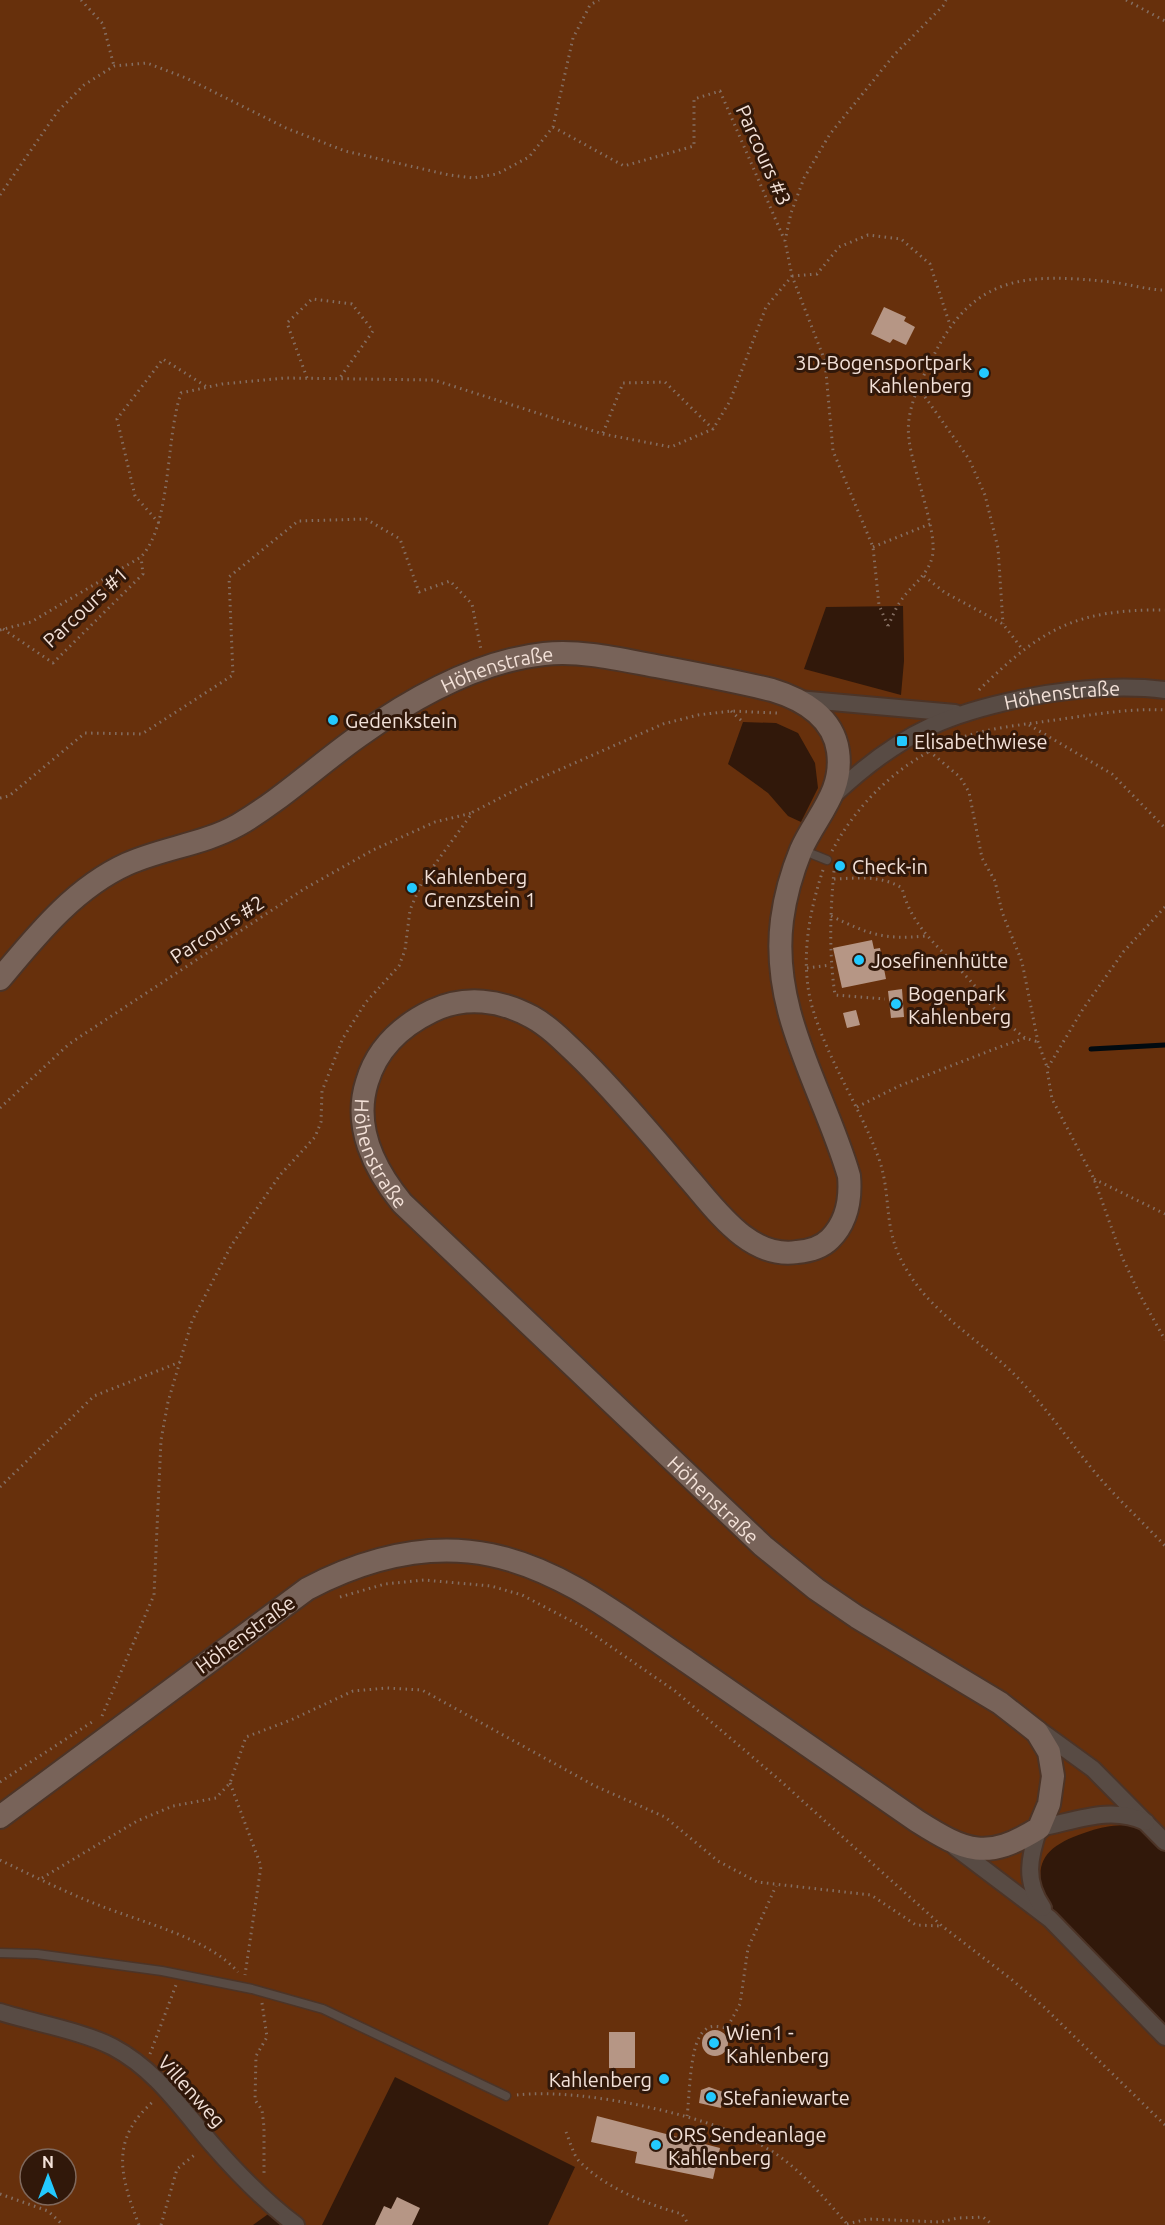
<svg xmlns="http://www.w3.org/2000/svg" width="1165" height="2225" viewBox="0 0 1165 2225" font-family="Ubuntu,sans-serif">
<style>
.green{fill:#67300c;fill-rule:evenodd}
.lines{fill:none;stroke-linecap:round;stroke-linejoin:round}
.stream{stroke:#010a10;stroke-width:5}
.building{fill:#b69685}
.lane-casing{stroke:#4c3427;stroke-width:11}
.street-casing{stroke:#4c3427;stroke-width:20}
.secondary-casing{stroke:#4c3427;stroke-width:26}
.path{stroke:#846e62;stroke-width:3;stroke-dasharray:1.5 4.5;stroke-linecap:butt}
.lane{stroke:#584b44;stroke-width:8}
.street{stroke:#584b44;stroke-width:16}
.secondary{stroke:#786359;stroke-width:22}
.poi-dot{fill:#23c9fe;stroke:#31180a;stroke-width:2}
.labels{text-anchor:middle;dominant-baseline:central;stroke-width:6;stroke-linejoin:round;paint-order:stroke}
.street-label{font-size:20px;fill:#f3e1d8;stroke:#31180a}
.poi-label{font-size:20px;fill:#f3e1d8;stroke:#31180a;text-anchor:start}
</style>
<rect width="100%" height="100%" fill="#31180a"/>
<path class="green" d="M0,0H1165V1849C1156,1839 1148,1831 1135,1827C1120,1823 1104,1827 1090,1831C1042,1846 1028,1865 1052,1912L1165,2037V2225H548L575,2167L395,2077L322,2225H302L278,2207L253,2225H0ZM903,606L904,661L901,695L804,669L826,607ZM743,722L776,723L798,733L815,763L818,788L801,822L788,816L768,793L728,764ZM30,2159H66V2195H30Z"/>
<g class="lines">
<path class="stream" d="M1091,1049L1165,1045"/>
</g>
<path class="building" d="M884,307L906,317L904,321L915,327L906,345L893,339L890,343L871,334Z
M872,940L874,949L880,948L886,979L842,988L833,948Z
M902,989L904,1017L891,1018L888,991Z
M856,1010L860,1025L847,1028L843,1013Z
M702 2043a13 13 0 1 1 26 0a13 13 0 1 1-26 0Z
M609,2032H635V2068H609Z
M709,2087L723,2092L721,2108L699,2103L701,2090Z
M597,2116L720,2148L713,2179L635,2163L637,2152L591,2142Z
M397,2197L420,2208L412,2225H375L384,2206L391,2209Z"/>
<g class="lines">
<g class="lane-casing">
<path id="lane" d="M802,850L827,860
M0,1953L37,1954L162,1971L252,1989L323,2009L506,2096"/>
</g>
<g class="street-casing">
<g id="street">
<path d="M798,699L955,713"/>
<path id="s1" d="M834,795C903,730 954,710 1046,694C1085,688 1126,685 1165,690"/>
<path d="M1038,1729L1093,1769L1165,1842"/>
<path d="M955,1847L1050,1919L1165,2037"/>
<path d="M1043,1908C1024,1881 1029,1858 1039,1828C1076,1821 1110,1805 1146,1822"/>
<path d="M0,2012C35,2023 82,2031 113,2047C156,2070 180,2107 211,2143C237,2173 264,2201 296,2225"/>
</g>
</g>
<g class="secondary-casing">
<g id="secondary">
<path id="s2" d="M0,979C36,936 74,888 127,864C163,848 204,844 238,825C281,800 318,765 359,736C411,699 479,661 544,654C584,650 622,660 661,667C698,674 735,681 772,690C802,699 833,717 838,751C844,792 816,816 801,850C792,872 785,897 782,920C770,1013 824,1090 849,1176C851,1199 847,1222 830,1239C822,1247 809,1251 797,1252C750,1259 717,1211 690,1180C655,1139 622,1099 584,1061C568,1046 552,1028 532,1017C501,1000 465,995 432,1011C401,1026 377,1048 367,1082C353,1126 374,1169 402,1203L763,1546L816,1589L857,1617L1000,1703L1037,1732L1049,1752L1053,1776L1049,1804L1039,1828C987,1861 966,1852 917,1821C840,1767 763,1714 686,1661C625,1620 564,1570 491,1555C427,1542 364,1559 307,1589L0,1817"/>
</g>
</g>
<path class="path" d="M81,0L103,24L114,66
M1126,0L1165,21
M553,127L624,166L694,146V99L720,91L784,239
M0,195L58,111L84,85L114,66L147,63L186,78L286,128L345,151L449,175L473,178L497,174L529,157L553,127L573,38L590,5L599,0
M792,276L817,274L839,247L868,235L901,239L930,264L950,325
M307,378L287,323L312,299L352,304L373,331L339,379
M918,387L969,459L985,495L998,548L1003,624
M603,433L623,383L665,382L713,429
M159,523L135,496L117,419L163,359L207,387
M873,547L930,524
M924,576L944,592L1003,624L1023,650
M888,626L879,605L873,547L833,451L825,361L792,276L785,241L791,213L804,178L830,134L894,55L943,6L946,0
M888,626C892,618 895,609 900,602C910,586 926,578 932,558C939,534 912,469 909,439C905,410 920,383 933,357C973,274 1028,273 1111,282C1129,284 1147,290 1165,290
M3,629L53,663L143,574L141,557
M0,630L31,622L141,557C172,523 165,440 181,393L222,384L285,378L434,380L603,434L671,447L713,429L730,401L766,307L792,276
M979,690C1041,629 1076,609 1165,610
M731,711L743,722
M1029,725L1112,774L1165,828
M929,751L960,777L969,792L982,858L995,881L1002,912L1022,962L1038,1042L1047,1067
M0,798L9,796L85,733L142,734L233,675L229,577L298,521L366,519L400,539L419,592L450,581L472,604L481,650
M832,851C857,803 901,761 952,741C984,728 1021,725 1055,720C1092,715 1128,708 1165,710
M823,870C808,915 799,967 814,1013C830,1064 861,1109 879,1159C893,1200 881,1230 908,1272C934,1315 980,1340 1015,1375C1044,1405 1067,1438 1093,1470C1115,1497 1141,1520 1165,1546
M834,871C830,913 829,954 835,995L885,999
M834,879C857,878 881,875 902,888C911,926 939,947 964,974C985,996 1001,1020 1025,1038
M1165,907L1124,951L1083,1009L1047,1069L1052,1099L1094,1179L1122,1257L1140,1295L1165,1340
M831,916C869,934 882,940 925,936
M807,968L831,965
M857,1107L899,1086L997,1048L1025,1038L1038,1042
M0,1108L69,1044L304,889L373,850L435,822L472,813
M1094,1179L1165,1214
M0,1487L94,1396L180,1362
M340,1597L385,1584L424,1580L491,1586L522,1595L581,1626L675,1691L776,1777L942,1926L1011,1979L1045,2008L1165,2125
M102,1716L154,1595L161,1440L168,1402L192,1321L231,1246L280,1175L315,1137L321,1122L322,1091L343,1038L366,1002L399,966L405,950L410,910L422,882L473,812L527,784L663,724L698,715L731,711L777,713
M0,1782L92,1722
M230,1783L261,1866L245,1975
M0,1860C33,1876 67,1893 101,1906C144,1923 208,1938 238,1972
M42,1878L137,1821L173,1806L216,1798L230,1783L246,1737L291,1720L353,1691L387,1688L422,1690L595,1786L665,1817L718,1861L757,1882L871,1895L916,1925L941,1926
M262,2003L267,2037L256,2056L255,2100L262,2110L264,2127V2174
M150,2054L176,1985
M517,2095C582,2087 722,2117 776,2154C804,2173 826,2200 848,2225
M687,2116C690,2096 689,2042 705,2030C711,2024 720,2027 727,2028L740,2004L748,1948L776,1886
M566,2132C570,2141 573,2155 580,2162C607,2189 647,2204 682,2214L689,2225
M0,2194L48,2211L63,2225
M847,2224L868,2219L940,2222L958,2218L983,2217L993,2225
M139,2225C120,2175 109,2139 155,2100
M161,2225L177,2169L197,2153"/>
<use href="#lane" class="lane"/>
<use href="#street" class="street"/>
<use href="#secondary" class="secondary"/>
</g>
<g class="poi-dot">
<circle cx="984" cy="373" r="6"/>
<circle cx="333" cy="720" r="6"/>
<rect x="896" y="735" width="12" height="12" rx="3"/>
<circle cx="840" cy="866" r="6"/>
<circle cx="412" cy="888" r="6"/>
<circle cx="859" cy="960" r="6"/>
<circle cx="896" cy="1004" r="6"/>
<circle cx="714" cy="2043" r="6"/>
<circle cx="664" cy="2079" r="6"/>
<circle cx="711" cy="2097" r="6"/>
<circle cx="656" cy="2145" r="6"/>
</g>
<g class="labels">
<g class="street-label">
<text transform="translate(764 155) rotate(66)">Parcours #3</text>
<text transform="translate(85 607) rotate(-43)">Parcours #1</text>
<text stroke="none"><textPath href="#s2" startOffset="596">Höhenstraße</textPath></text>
<text stroke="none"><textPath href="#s1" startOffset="255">Höhenstraße</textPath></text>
<text transform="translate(217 929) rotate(-33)">Parcours #2</text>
<text stroke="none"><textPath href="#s2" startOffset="2166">Höhenstraße</textPath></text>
<text stroke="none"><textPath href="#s2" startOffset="2652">Höhenstraße</textPath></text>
<text transform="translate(245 1634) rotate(-36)">Höhenstraße</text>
<text transform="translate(192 2091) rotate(48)">Villenweg</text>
</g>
<g class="poi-label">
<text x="972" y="362" text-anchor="end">3D-Bogensportpark<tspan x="972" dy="23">Kahlenberg</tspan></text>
<text x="345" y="720">Gedenkstein</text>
<text x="914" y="741">Elisabethwiese</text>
<text x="852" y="866">Check-in</text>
<text x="424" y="876">Kahlenberg<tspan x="424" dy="23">Grenzstein 1</tspan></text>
<text x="871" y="960">Josefinenhütte</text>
<text x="908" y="993">Bogenpark<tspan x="908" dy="23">Kahlenberg</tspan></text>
<text x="726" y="2032">Wien1 -<tspan x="726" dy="23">Kahlenberg</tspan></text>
<text x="652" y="2079" text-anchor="end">Kahlenberg</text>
<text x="723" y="2097">Stefaniewarte</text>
<text x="668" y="2134">ORS Sendeanlage<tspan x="668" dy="23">Kahlenberg</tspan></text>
</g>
</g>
<g transform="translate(48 2177)"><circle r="28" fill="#31180a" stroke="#7f685c" stroke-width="1.5"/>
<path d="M0-4.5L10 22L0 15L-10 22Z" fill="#23c9fe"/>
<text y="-9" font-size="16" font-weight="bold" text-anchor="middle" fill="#f3e1d8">N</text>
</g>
</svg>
